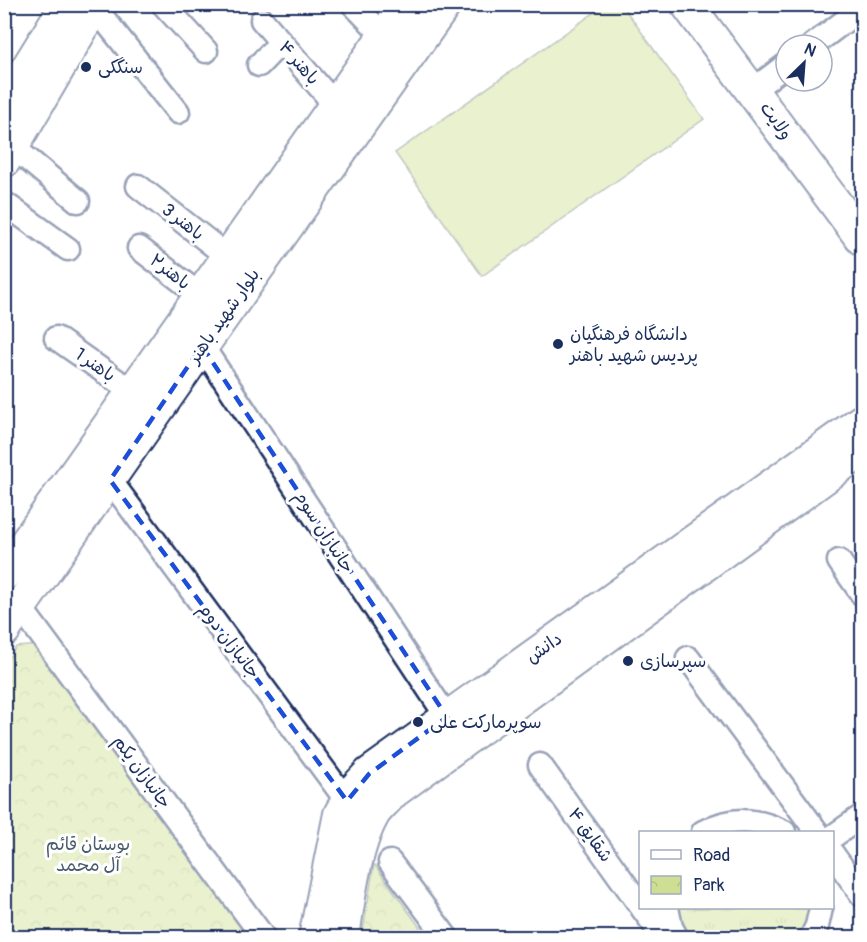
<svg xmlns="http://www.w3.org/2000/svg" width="867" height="942" viewBox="0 0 867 942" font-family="Pangolin,'Playpen Sans Arabic',sans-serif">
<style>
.grass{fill:url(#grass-tufts);stroke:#748779;stroke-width:1.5}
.park{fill:url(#park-crowns);stroke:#748779;stroke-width:1.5}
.pitch{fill:#cedf94;stroke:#748779;stroke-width:1.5}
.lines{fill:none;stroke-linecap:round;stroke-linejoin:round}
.street-casing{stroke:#1b2f5e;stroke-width:27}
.secondary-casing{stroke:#1b2f5e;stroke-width:36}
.street{stroke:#fff;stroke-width:22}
.secondary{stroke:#fff;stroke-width:32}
.marked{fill:none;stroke:#1d4ed8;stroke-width:4.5;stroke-dasharray:12 8;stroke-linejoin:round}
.poi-dot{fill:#1b2f5e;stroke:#fff;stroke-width:2}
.labels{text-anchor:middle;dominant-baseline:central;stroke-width:6;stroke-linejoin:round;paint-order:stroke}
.street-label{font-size:18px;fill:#1b2f5e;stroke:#fff}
.poi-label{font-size:18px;fill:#1b2f5e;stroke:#fff;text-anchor:start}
.park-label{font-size:18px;fill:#485b6c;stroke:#fff}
</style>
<defs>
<pattern id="grass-tufts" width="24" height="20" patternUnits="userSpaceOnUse" patternTransform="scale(1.5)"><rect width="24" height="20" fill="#cedf94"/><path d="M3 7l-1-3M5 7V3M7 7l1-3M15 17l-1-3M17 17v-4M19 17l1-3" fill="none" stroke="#b0c082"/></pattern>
<pattern id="park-crowns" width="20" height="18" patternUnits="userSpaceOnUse" patternTransform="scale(1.5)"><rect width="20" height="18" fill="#cedf94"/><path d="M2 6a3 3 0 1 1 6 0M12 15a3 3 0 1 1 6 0" fill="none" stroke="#b0c082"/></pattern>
</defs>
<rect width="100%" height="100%" fill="#fff"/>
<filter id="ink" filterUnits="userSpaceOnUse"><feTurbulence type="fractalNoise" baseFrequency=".0167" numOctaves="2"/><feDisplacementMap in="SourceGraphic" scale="12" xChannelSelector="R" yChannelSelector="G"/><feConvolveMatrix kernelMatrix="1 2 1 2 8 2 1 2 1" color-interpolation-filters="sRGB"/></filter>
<g filter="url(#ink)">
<path class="grass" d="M678,908H810V912L799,937L689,938L680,920Z"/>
<path class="park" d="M40,645L251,937L5,938V663L16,647Z
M374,864L427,937H362Z"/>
<path class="pitch" d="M605,5H622L704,119L482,276L395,153Z"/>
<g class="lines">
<g class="street-casing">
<path id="street" d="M92,4L178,112
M163,4L206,51
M353,4L385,37
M262,20L336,106
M813,45L862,8
M259,65L281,42
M753,90L786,65
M13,147L78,201
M138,186L228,257
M4,203L68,249
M139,248L201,296
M56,338L133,392
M202,346L447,717
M110,480L347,801
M839,561L862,594
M21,608L264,938
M688,658L817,832
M540,765L640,905
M703,832C732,817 755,818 784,832
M832,837L862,816
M832,853L862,895
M390,862L447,938
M642,908L664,938
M667,908L671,927L677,938
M811,938L817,926L821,908"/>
</g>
<g class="secondary-casing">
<path id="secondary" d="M687,4L862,239
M4,106L67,4
M4,161L96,4
M4,574L407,4
M4,630L202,346L445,4
M315,938L340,814L353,791L369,774L862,421
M343,938C348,901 355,845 374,813C379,806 387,799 393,792L862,450"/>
</g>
<use href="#street" class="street"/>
<use href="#secondary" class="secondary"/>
</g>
</g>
<path d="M0 0H867V942H0ZM202,346L447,717L369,774L347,801L110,480Z" fill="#fff" fill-opacity=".55" fill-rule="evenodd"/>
<path class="marked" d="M202,346L447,717L369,774L347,801L110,480Z"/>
<g class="poi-dot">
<circle cx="86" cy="67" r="6"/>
<circle cx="558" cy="344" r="6"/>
<circle cx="628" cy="661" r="6"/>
<circle cx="418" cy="722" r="6"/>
</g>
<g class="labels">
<g class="street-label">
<text transform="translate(299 63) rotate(49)">باهنر ۴</text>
<text transform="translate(776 121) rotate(54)">ولایت</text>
<text transform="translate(183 222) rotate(38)">باهنر 3</text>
<text transform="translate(170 272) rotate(38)">باهنر۲</text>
<text transform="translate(224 316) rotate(-55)">بلوار شهید باهنر</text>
<text transform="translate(95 365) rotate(35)">باهنر 1</text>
<text transform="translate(324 532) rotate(57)">جانبازان سوم</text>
<text transform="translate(229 641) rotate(53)">جانبازان دوم</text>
<text transform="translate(544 648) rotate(-35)">دانش</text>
<text transform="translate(142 772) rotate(54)">جانبازان یکم</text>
<text transform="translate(590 835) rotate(54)">شقایق ۴</text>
</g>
<g class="poi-label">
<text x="98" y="67">سنگکی</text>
<text x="570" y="334">دانشگاه فرهنگیان<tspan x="570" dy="21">پردیس شهید باهنر</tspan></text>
<text x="640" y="661">سپرسازی</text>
<text x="430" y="722">سوپرمارکت علی</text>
</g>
<g class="park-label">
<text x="88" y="844">بوستان قائم<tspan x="88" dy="21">آل محمد</tspan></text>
</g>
</g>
<rect width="867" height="942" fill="none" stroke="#fff" stroke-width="24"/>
<rect x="12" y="12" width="843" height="918" fill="none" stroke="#1b2f5e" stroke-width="2" filter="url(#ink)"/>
<rect x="639" y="831" width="195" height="78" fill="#ffffff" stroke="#a4acbf" stroke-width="1.5"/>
<rect x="651" y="850" width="30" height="9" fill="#ffffff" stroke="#a4acbf" stroke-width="1.5"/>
<text x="693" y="861" font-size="18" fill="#1b2f5e">Road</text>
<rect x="651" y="876" width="30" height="18" fill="url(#park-crowns)" stroke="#a4acbf" stroke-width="1.5"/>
<text x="693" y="891" font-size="18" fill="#1b2f5e">Park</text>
<g transform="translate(804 63) rotate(25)"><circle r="28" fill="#ffffff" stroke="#a4acbf" stroke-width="1.5"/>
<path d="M0-4.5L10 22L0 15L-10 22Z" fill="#1b2f5e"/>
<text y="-9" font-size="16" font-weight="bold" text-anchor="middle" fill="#1b2f5e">N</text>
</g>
</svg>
